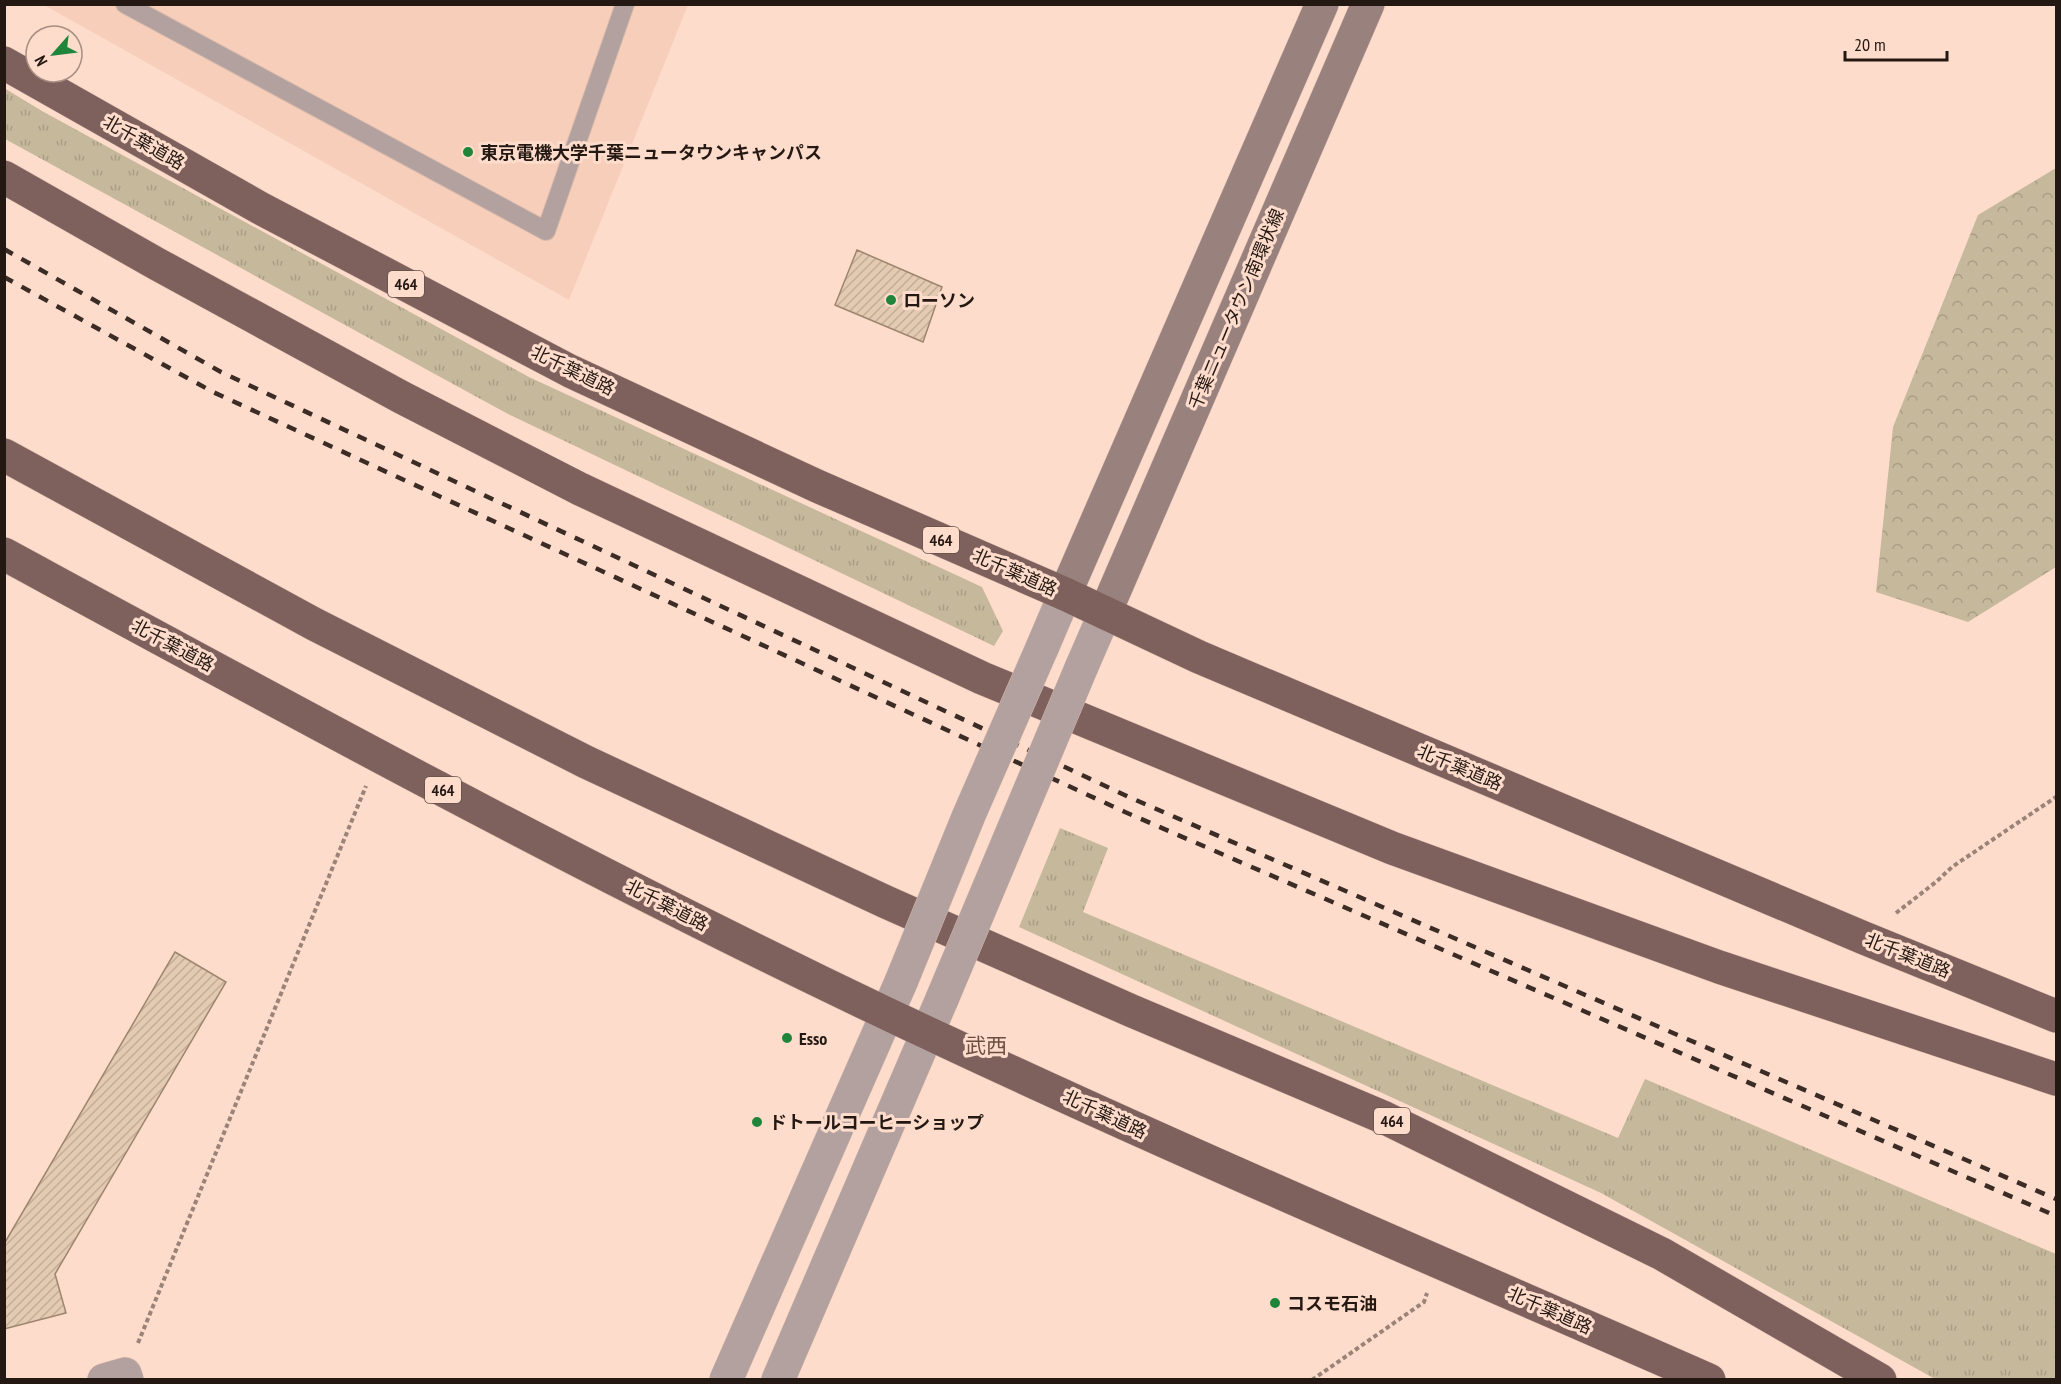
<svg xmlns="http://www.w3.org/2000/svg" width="2061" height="1384" viewBox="0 0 2061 1384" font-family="'PT Sans Narrow','Noto Sans JP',sans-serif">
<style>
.built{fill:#f7ceba}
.grass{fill:url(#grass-tufts)}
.forest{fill:url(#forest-crowns)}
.building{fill:url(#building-hatch);stroke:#9d856e;stroke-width:1.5}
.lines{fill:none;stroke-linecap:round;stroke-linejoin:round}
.service-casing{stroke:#d7b9ab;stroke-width:20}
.minor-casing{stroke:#d7b9ab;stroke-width:34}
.tertiary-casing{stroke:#d7b9ab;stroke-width:34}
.secondary-casing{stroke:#d7b9ab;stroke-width:34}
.trunk-casing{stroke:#d7b9ab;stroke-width:34}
.path{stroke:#9b8378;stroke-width:4;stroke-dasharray:4.5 3;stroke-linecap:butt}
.service{stroke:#b2a19f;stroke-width:18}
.minor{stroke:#b2a19f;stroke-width:33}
.tertiary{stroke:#b2a19f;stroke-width:33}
.secondary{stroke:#99817e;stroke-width:33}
.trunk{stroke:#7e605c;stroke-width:33}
.rail{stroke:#3b2c25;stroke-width:4.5;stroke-dasharray:10 10;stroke-linecap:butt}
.tertiary-bridge-casing{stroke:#d7b9ab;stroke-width:34;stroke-linecap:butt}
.tertiary-bridge{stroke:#b2a19f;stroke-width:33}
.poi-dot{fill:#1e853b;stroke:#fedccc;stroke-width:2}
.labels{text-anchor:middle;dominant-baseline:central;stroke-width:6;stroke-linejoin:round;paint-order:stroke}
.shield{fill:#fedccc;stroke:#65534a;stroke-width:1.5}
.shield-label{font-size:16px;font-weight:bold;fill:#241812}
.street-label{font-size:18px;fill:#241812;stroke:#fedccc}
.poi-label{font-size:18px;font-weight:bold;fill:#241812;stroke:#fedccc;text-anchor:start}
.quarter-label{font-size:21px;fill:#6a4e40;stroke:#fedccc}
</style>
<defs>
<pattern id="grass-tufts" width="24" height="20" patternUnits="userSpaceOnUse" patternTransform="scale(1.5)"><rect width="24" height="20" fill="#c5b89b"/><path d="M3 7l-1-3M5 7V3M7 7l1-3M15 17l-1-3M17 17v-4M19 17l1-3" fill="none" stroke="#a99d84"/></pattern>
<pattern id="forest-crowns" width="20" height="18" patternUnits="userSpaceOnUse" patternTransform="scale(1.5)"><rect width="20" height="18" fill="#c5b89b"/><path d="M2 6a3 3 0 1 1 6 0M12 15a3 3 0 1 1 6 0" fill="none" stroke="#a99d84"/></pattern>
<pattern id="building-hatch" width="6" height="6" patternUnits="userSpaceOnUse" patternTransform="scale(1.5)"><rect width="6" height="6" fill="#e3cab1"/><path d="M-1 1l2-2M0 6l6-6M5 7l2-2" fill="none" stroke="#c3ad97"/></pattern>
</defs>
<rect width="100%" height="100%" fill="#fedccc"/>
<path class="built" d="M44,5H688L569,300Z"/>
<path class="grass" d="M4,88L42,111L529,377L982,587L1003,631L994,646L508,414L5,139Z
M1060,828L1108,848L1083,912L1618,1138L1645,1079L2056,1254V1379H1935L1601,1193L1019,927Z"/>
<path class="forest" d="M2056,168V567L1968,622L1876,592L1893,427L1978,215Z"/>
<path class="building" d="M857,250L942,287L923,342L835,305Z
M175,952L226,982L55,1274L66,1313L4,1329V1244Z"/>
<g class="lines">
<g class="service-casing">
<path id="service" d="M125,4L546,231L625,4"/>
</g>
<g class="minor-casing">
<path id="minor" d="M104,1380L125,1374L127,1380"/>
</g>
<g class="tertiary-casing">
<path id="tertiary" d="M1042,648L1065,594
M1082,666L1105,613
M726,1380L901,982
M778,1380L942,999"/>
</g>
<g class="secondary-casing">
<path id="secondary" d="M1065,594L1322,4
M1105,613L1368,4"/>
</g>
<g class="trunk-casing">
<path id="trunk" d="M4,63L260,208L570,371L817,486L1065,594L1199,657L1864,938L2056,1016
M4,177L157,264L401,397L580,489L982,678L1392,848L1719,967L2056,1079
M4,455L314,624L586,762L886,902L1132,1011L1385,1118L1662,1254L1880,1380
M4,554C275,701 546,849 823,983C1114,1124 1413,1250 1709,1380"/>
</g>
<path class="path" d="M1896,913L1936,882L1952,867L2056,797
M138,1343L366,786
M1312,1380L1424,1302L1427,1293"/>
<use href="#service" class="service"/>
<use href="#minor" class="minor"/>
<use href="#tertiary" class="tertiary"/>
<use href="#secondary" class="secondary"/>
<use href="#trunk" class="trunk"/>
<path class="rail" d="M4,249L221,372L1131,798L2056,1199
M4,277L213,392L1125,812L2056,1216"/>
<g class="tertiary-bridge-casing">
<path id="tertiary-bridge" d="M901,982L969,815L1042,648
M942,999L1082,666"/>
</g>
<use href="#tertiary-bridge" class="tertiary-bridge"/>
</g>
<g class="poi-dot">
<circle cx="468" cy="152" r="6"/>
<circle cx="891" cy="300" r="6"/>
<circle cx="787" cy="1038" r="6"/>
<circle cx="757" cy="1122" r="6"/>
<circle cx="1275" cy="1303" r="6"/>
</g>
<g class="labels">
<g class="shield">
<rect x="388" y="271" width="36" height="26" rx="4.5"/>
<rect x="923" y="527" width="36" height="26" rx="4.5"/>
<rect x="425" y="777" width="36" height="26" rx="4.5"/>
<rect x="1374" y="1108" width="36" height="26" rx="4.5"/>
</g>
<g class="shield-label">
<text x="406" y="284">464</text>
<text x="941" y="540">464</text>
<text x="443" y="790">464</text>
<text x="1392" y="1121">464</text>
</g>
<g class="street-label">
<text transform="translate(144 142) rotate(30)">北千葉道路</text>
<text transform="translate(1236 309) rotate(-67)">千葉ニュータウン南環状線</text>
<text transform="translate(573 370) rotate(26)">北千葉道路</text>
<text transform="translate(1015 572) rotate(24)">北千葉道路</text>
<text transform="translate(173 645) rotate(28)">北千葉道路</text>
<text transform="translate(1460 767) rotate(23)">北千葉道路</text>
<text transform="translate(667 905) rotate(27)">北千葉道路</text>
<text transform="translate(1908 955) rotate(22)">北千葉道路</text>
<text transform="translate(1105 1114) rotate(25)">北千葉道路</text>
<text transform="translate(1550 1310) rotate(24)">北千葉道路</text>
</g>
<g class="poi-label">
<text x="480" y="152">東京電機大学千葉ニュータウンキャンパス</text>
<text x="903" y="300">ローソン</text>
<text x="799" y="1038">Esso</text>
<text x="769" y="1122">ドトールコーヒーショップ</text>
<text x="1287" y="1303">コスモ石油</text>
</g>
<g class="quarter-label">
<text x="986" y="1045">武西</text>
</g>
</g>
<rect width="2061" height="1384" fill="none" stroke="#241812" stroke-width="12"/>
<g transform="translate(54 54) rotate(242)"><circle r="28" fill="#fedccc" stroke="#a78e82" stroke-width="1.5"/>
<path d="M0-4.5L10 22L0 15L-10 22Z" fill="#1e853b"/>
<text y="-9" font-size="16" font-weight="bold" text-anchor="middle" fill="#241812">N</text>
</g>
<path d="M1845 51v9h102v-9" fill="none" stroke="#241812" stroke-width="3"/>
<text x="1854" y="51" font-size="18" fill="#241812" stroke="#fedccc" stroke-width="4.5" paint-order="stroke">20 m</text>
</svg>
